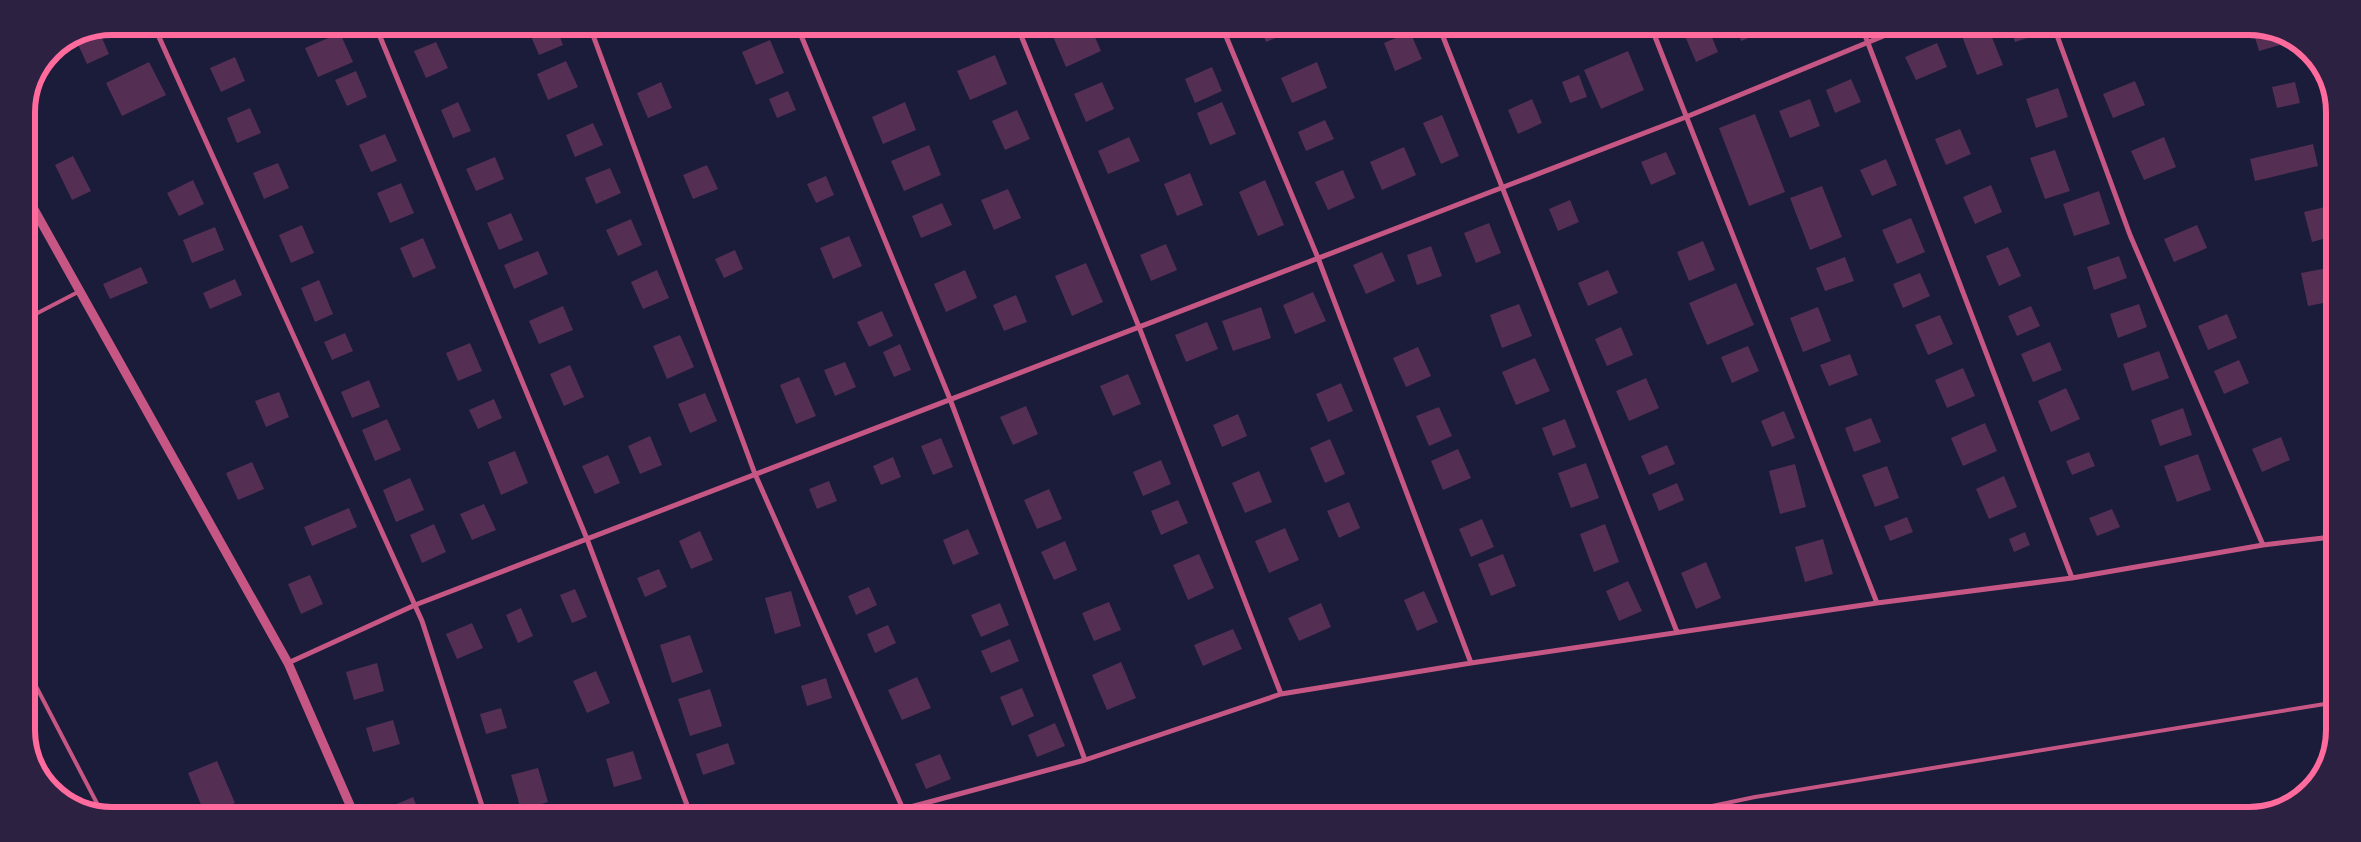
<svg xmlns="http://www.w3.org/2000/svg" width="2361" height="842" viewBox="0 0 2361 842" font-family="'Exo 2',sans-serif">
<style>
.building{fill:#542f53}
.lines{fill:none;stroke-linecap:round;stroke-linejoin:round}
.service{stroke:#c65784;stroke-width:4}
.minor{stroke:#c65784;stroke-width:5}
.tertiary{stroke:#c65784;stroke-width:9}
.rim{fill:none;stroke:#ff6b9d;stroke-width:6}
</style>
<rect width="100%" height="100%" fill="#1b1b3a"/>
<path class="building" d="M406,27H434L410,37Z
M527,27H556L563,45L539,55Z
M963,28H982L983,30L967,37Z
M1065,28H1091L1101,51L1066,67L1052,34Z
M1176,28H1194V29L1178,35Z
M1261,29H1297L1266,42Z
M1682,29L1709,30L1718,52L1696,62Z
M1737,30H1766L1767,31L1741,41Z
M1976,30H1989L2003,65L1977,75L1962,36Z
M2011,30H2034L2036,35L2015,42Z
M99,31L109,54L87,64L76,40Z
M2253,31H2276L2286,38L2287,43L2259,51Z
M1410,32L1422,59L1395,71L1384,43Z
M340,33L353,62L318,77L305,48Z
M770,40L784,73L756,85L742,52Z
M436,42L448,68L426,78L414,51Z
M1937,43L1947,67L1916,80L1905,57Z
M1628,51L1644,90L1601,109L1584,70Z
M995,55L1007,84L970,100L957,71Z
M235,57L245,81L221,92L210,68Z
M566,61L578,87L548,100L537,74Z
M149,62L166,95L122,116L106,83Z
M1317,62L1327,88L1292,103L1281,78Z
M1212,67L1222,91L1195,103L1185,79Z
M356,71L367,97L347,106L335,80Z
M1579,75L1587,97L1570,103L1562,82Z
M1851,79L1861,102L1835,113L1826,90Z
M2135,81L2145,105L2113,118L2103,94Z
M661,82L672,108L648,118L637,93Z
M1102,82L1114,109L1086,122L1074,94Z
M2295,82L2300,103L2277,108L2272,87Z
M2058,88L2068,117L2036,128L2026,99Z
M788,91L796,110L777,118L769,99Z
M1532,99L1542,123L1518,134L1508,110Z
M1810,99L1820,126L1790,138L1779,111Z
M458,102L471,131L453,138L441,110Z
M905,102L916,130L883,144L872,117Z
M1222,102L1236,134L1210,145L1197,113Z
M250,108L261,133L237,143L227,118Z
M1017,110L1030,139L1005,150L992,121Z
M1755,114L1785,192L1749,206L1719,128Z
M1442,115L1459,156L1441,164L1423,123Z
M1325,120L1334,139L1306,151L1298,132Z
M593,123L603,145L575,157L566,135Z
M1960,129L1971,154L1946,165L1935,139Z
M385,134L397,161L371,172L359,145Z
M1129,137L1140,161L1108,174L1098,151Z
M2164,137L2176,167L2144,180L2131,151Z
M2313,144L2318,166L2255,181L2250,159Z
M929,145L941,175L904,191L891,161Z
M1404,147L1416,175L1382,190L1370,162Z
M2055,150L2070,191L2045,199L2030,158Z
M1666,152L1676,174L1651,185L1641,162Z
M73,156L91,191L72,200L55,165Z
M495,157L504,179L476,191L466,169Z
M1886,159L1897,185L1872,196L1860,170Z
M278,163L289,188L264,199L253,173Z
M707,165L718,189L693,199L683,175Z
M610,168L621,193L596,204L585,178Z
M1343,170L1355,198L1328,210L1315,182Z
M1190,173L1203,205L1177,216L1164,184Z
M826,176L834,195L816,203L807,184Z
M193,180L204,204L179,216L167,193Z
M1265,180L1284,225L1258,236L1239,192Z
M401,183L414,213L390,223L377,193Z
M1991,185L2002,212L1975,224L1963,197Z
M1822,186L1842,237L1810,250L1790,198Z
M1008,189L1021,218L994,230L981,200Z
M2099,191L2110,224L2074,236L2063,204Z
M1570,200L1579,222L1558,231L1549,209Z
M942,203L952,225L921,238L912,216Z
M2329,206L2334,226V236L2312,242L2304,212Z
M511,213L523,240L499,250L487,223Z
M1911,218L1925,252L1897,264L1882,230Z
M631,219L642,245L618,256L606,230Z
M1489,223L1501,253L1476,263L1464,233Z
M302,225L314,253L291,263L279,235Z
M2197,225L2207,248L2174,262L2164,239Z
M215,227L224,250L192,263L183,240Z
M849,236L862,266L833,279L820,248Z
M423,238L436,268L413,278L400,248Z
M1703,241L1715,270L1689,281L1677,252Z
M1166,244L1177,270L1151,281L1140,255Z
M1431,246L1442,276L1417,285L1407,255Z
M2008,247L2021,276L1999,286L1986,256Z
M735,250L743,269L724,278L715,259Z
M538,251L548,274L514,289L504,265Z
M1382,252L1395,281L1366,294L1353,265Z
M2119,256L2127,278L2094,290L2087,267Z
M1845,257L1854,281L1825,291L1816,268Z
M1086,263L1103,302L1072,316L1055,276Z
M141,267L148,283L110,299L103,284Z
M2333,267V301L2308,306L2301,273Z
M657,270L669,298L643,309L631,282Z
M965,270L977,298L946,312L934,284Z
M1608,270L1618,293L1588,306L1578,283Z
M1920,273L1930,296L1903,308L1893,284Z
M235,279L242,295L210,309L203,293Z
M319,280L333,314L315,322L301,288Z
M1736,283L1754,325L1707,345L1689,303Z
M1313,292L1326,321L1295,334L1283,305Z
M1016,295L1027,322L1004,331L993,305Z
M1519,304L1532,336L1502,348L1490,315Z
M2139,304L2147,327L2118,338L2110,314Z
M563,306L573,330L539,344L529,321Z
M2031,306L2040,326L2017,336L2008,316Z
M1261,307L1271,338L1233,351L1222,321Z
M1818,307L1831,341L1803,352L1790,318Z
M882,311L893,336L869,347L857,322Z
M2227,314L2237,338L2208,350L2198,326Z
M1940,315L1953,344L1928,355L1915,325Z
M1207,322L1218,349L1186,362L1175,335Z
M1621,327L1633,355L1607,366L1595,339Z
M345,333L353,351L332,360L324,342Z
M680,335L694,367L667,379L653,346Z
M2050,342L2062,370L2033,382L2021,354Z
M470,343L482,371L458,381L446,353Z
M900,344L911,370L894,377L883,352Z
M1748,346L1759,371L1732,383L1721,357Z
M1418,347L1431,376L1406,387L1393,358Z
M2159,351L2169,378L2132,391L2123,364Z
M1850,354L1858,375L1829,386L1820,365Z
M1535,358L1550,391L1516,405L1502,372Z
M2239,360L2249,383L2224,394L2214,371Z
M845,362L856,387L835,396L824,370Z
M570,365L584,397L564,406L550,374Z
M1963,368L1975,396L1947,408L1935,380Z
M1128,374L1141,404L1113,416L1100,386Z
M799,377L816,416L796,424L780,385Z
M2333,377V394H2331L2329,378Z
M1646,378L1659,408L1629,421L1616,391Z
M369,380L380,407L352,418L341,392Z
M1341,383L1353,411L1328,422L1316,394Z
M2066,388L2080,419L2051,432L2038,401Z
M279,392L289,417L266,427L255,401Z
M705,393L717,421L690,433L678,404Z
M494,399L502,418L478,429L469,410Z
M1026,406L1038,434L1013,445L1000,417Z
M1439,407L1452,436L1429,446L1416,416Z
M2183,408L2192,435L2160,446L2151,420Z
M1784,411L1795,438L1772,447L1761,421Z
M1238,414L1247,436L1222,447L1213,425Z
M1871,418L1881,442L1854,452L1845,428Z
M387,419L401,450L375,461L362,430Z
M1565,419L1576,447L1553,456L1542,428Z
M1985,423L1997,451L1963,466L1951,438Z
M650,436L662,465L640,474L628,446Z
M2281,437L2290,460L2262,472L2252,449Z
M941,438L953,467L933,475L921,446Z
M1330,439L1345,474L1325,483L1310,448Z
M1667,445L1675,464L1649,475L1641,456Z
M1458,449L1471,478L1443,490L1431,461Z
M515,451L528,483L501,495L488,462Z
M2089,452L2095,466L2072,475L2066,461Z
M2198,454L2211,490L2177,502L2164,466Z
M608,455L620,483L595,494L582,466Z
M893,457L901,477L881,485L873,466Z
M1161,460L1171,484L1143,496L1133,472Z
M252,462L264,489L238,500L226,473Z
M1586,463L1599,498L1571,508L1558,473Z
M1795,464L1806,507L1780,514L1769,471Z
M1887,466L1899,498L1875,507L1862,475Z
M1259,471L1272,502L1245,513L1232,483Z
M2004,476L2017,507L1989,519L1976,489Z
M410,478L424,510L396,522L383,490Z
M829,481L837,501L817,509L809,489Z
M1677,483L1684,500L1659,511L1652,494Z
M1049,489L1062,519L1037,529L1024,500Z
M1178,500L1188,523L1161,535L1151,511Z
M1349,502L1360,528L1339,538L1327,511Z
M484,504L496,530L472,540L460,514Z
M349,508L357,527L312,546L304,527Z
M2112,509L2120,527L2097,536L2089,518Z
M1907,517L1913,532L1890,541L1884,526Z
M1482,519L1494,547L1471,557L1459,529Z
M434,524L446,552L422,563L410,535Z
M1605,524L1619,562L1594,572L1580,534Z
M1285,528L1299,560L1269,573L1255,541Z
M968,529L979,554L953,565L943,540Z
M700,531L713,560L691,569L679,541Z
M2025,532L2030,545L2014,552L2009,539Z
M1823,539L1833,574L1805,582L1795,547Z
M1065,541L1077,570L1054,580L1041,552Z
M1199,554L1214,588L1188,600L1173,565Z
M1503,554L1516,586L1491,596L1478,564Z
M1706,562L1721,598L1696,609L1681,573Z
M659,569L667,587L645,597L637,578Z
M310,575L323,604L301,614L288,584Z
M1628,581L1642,611L1619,621L1606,591Z
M869,587L877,605L856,615L848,596Z
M575,589L587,617L572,623L560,595Z
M791,591L801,626L775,634L765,598Z
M1424,591L1438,622L1417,631L1404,600Z
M1109,602L1121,630L1094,641L1082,613Z
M1000,603L1009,625L981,637L971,615Z
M1321,603L1331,627L1299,641L1288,618Z
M521,608L533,636L518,643L506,615Z
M472,623L483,648L457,659L446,634Z
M888,625L896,643L875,653L867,634Z
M1233,629L1242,649L1203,666L1194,645Z
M690,635L703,672L672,683L660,645Z
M1010,639L1019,661L991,673L981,651Z
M1121,662L1136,698L1107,710L1092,675Z
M377,663L384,691L354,700L346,672Z
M596,671L610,703L587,713L573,681Z
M917,677L931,708L902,720L888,690Z
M826,678L832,698L807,706L801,686Z
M1022,688L1034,716L1012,726L1000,697Z
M710,689L722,726L690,736L678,699Z
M501,708L507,728L486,734L480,714Z
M393,720L400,744L373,752L366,728Z
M1055,723L1065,746L1037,757L1028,735Z
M728,743L735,764L703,775L696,754Z
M633,751L642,779L614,787L606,759Z
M940,754L951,779L926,789L915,764Z
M217,761L235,803L216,812H204L188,773Z
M538,768L548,802L521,810L511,775Z
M413,797L419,812H394L392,806Z"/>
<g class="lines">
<path class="service" d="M26,319L80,291
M26,667L101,811
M1669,815L1755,797L2331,703"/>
<path class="minor" d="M154,26L422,621L484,812
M376,27L587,539L690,813
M590,27L755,474L903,809
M798,28L950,399L1085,760
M1018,28L1139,327L1281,694
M1223,29L1318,258L1471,663
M1440,29L1677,632
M1652,29L1877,603
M1863,30L2072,578
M2055,30L2130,235L2263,545
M288,663L415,605L1686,117L1898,30
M878,813L903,809L1085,760L1281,694L1471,663L1877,603L2072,578L2263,545L2332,537"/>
<path class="tertiary" d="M26,195L288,663L353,812"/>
</g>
<path d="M0 0H2361V842H0ZM112 35H2249A77 77 0 0 1 2326 112V730A77 77 0 0 1 2249 807H112A77 77 0 0 1 35 730V112A77 77 0 0 1 112 35Z" fill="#2d2142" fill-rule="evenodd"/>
<path class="rim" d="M112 35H2249A77 77 0 0 1 2326 112V730A77 77 0 0 1 2249 807H112A77 77 0 0 1 35 730V112A77 77 0 0 1 112 35Z"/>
</svg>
